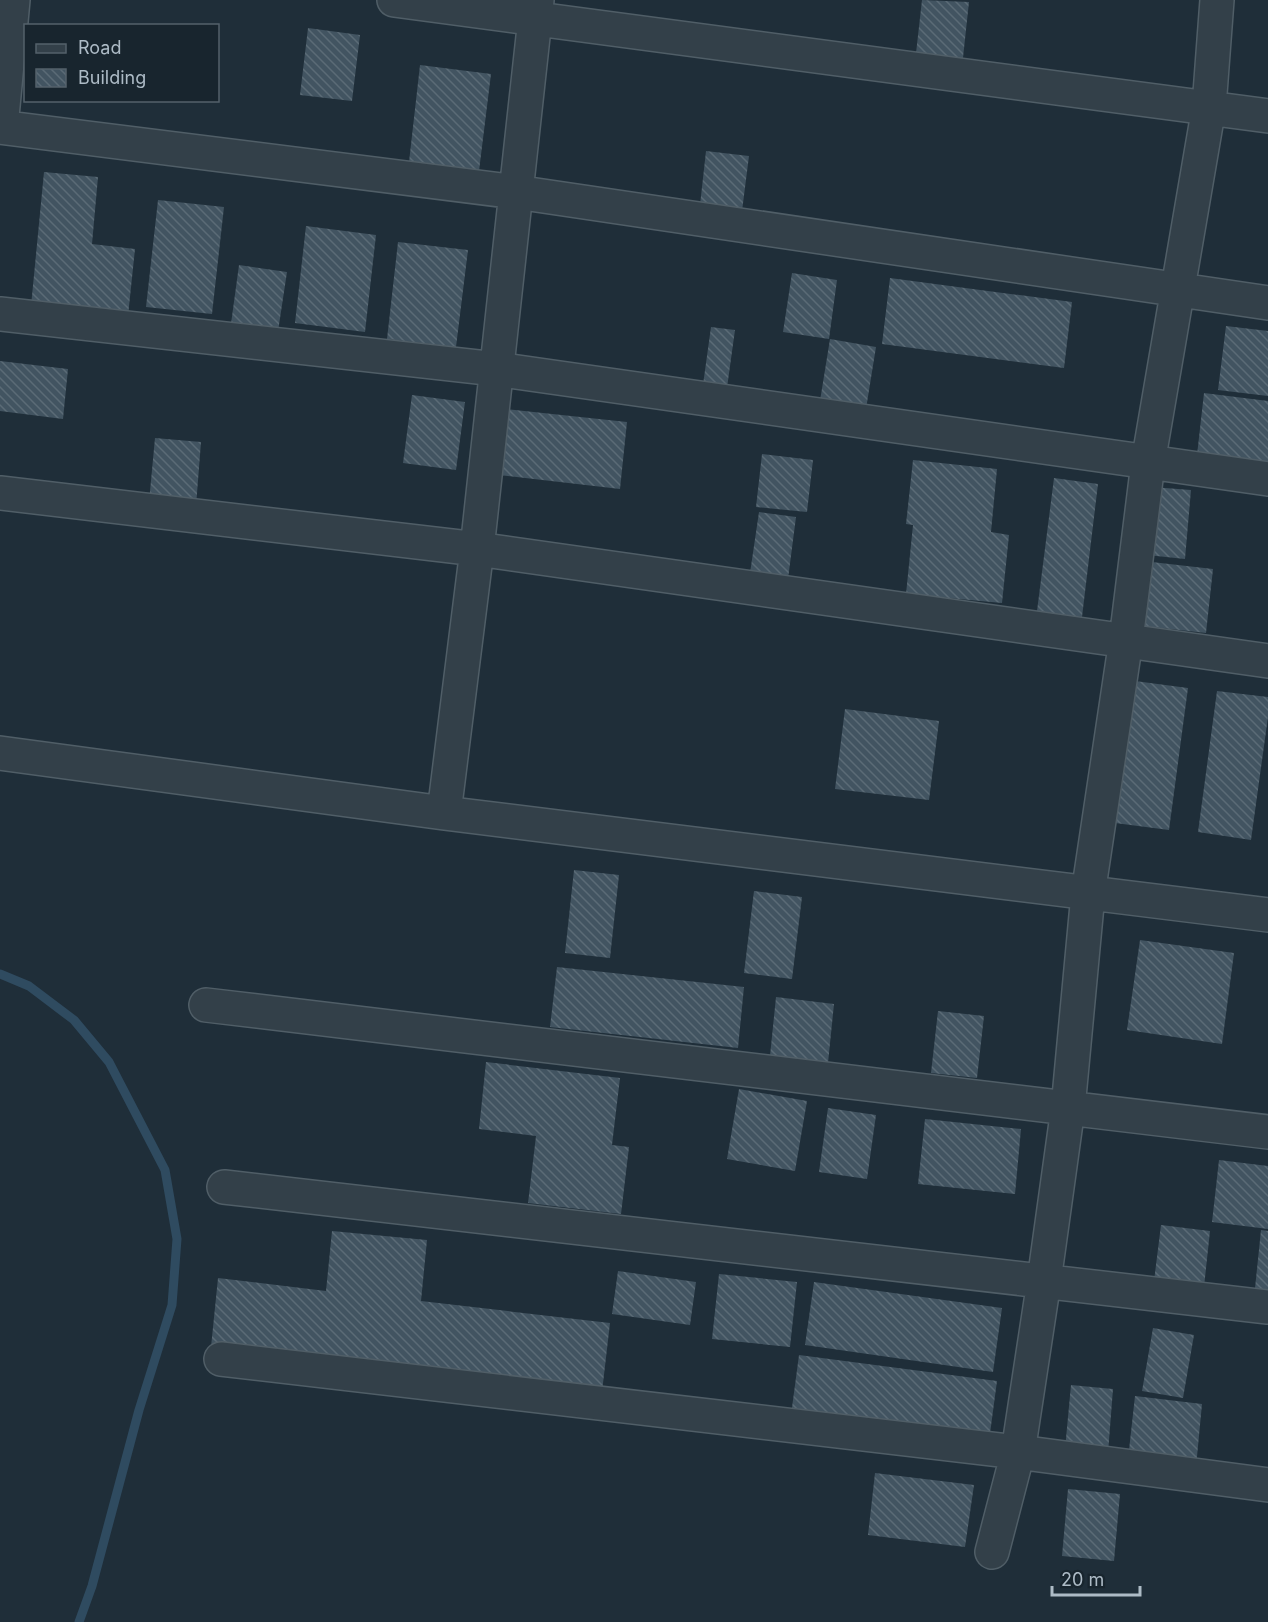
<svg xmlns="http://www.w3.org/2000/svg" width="1268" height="1622" viewBox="0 0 1268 1622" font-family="Inter,sans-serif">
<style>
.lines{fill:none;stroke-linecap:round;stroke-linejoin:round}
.stream{stroke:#2f4b60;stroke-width:9}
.building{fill:url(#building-back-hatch)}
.minor-casing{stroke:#505e67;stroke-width:36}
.minor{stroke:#334049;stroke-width:33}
</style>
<defs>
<pattern id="building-back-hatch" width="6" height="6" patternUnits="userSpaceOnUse" patternTransform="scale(1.5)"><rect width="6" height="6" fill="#425461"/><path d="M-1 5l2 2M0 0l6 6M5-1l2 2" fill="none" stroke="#5b6b76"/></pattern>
</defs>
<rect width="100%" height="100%" fill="#1f2e39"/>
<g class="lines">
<path class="stream" d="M0,974L29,986L74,1020L109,1062L165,1170L177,1239L172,1305L139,1410L92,1586L79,1622"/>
</g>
<path class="building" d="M922,0L969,2L962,67L915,62Z
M308,28L360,35L352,101L300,95Z
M420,65L491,74L479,171L409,162Z
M706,151L749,156L741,219L699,214Z
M44,172L98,177L92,244L135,249L128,316L31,306Z
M158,200L224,207L212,314L146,307Z
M306,226L376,235L365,332L295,323Z
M398,242L468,250L456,347L387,339Z
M239,265L287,272L277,338L230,331Z
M792,273L837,280L829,339L783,332Z
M890,278L1072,302L1064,368L882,344Z
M1226,326L1268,331V396L1218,390Z
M711,327L735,330L726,395L702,392Z
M830,339L876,347L865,415L819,407Z
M0,361L68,369L63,419L0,411Z
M1204,393L1268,401V464L1197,455Z
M412,395L465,402L456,470L403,463Z
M497,408L627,422L620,489L490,474Z
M155,438L201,442L196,506L149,502Z
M762,454L813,460L807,512L756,507Z
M913,460L997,469L991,532L1009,535L1002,603L906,594L913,525L906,524Z
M1054,478L1098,484L1082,617L1037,611Z
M1152,487L1191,490L1185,559L1147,555Z
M759,512L796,517L788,579L750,573Z
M1143,561L1213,569L1206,633L1135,625Z
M1135,681L1188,688L1169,830L1115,823Z
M1217,691L1268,697V717L1251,840L1198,832Z
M845,709L939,721L929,800L835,789Z
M574,870L619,875L610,958L565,953Z
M754,891L802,897L792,979L744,973Z
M1140,940L1234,953L1222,1044L1127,1030Z
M557,967L744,987L738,1048L550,1027Z
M776,997L834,1004L828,1063L770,1056Z
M938,1011L984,1016L977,1078L931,1073Z
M486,1062L620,1078L612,1145L629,1147L621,1214L528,1203L536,1136L479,1129Z
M739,1089L807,1101L795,1171L727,1159Z
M828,1108L876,1115L867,1179L819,1172Z
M925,1119L1021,1129L1015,1194L918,1184Z
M1219,1160L1268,1166V1229L1212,1222Z
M1161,1225L1210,1231L1204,1287L1154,1281Z
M1261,1230L1268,1231V1299L1254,1298Z
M332,1231L427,1240L421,1301L610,1323L602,1392L211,1347L218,1278L326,1291Z
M618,1271L696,1282L690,1325L612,1314Z
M719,1274L797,1282L790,1347L712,1339Z
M814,1282L1002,1308L993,1372L805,1345Z
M1153,1328L1194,1335L1183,1398L1142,1391Z
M799,1355L997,1381L989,1441L791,1415Z
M1071,1385L1113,1389L1108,1453L1065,1449Z
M1135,1396L1202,1404L1196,1467L1128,1459Z
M875,1473L974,1485L965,1547L868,1535Z
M1068,1489L1120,1494L1114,1561L1062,1556Z"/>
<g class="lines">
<g class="minor-casing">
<path id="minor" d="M394,0L1268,116
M0,127L516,192L1268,303
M1,127L13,0
M0,314L496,369L1268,479
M0,493L477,549L1268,661
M0,753L444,813L1268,915
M444,813L477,549L537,0
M206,1005L1268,1132
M224,1187L1268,1307
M221,1359L1018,1452L1268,1485
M992,1552L1018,1452L1044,1281L1068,1108L1088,894L1126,640L1148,463L1209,107L1217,0"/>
</g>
<use href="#minor" class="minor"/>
</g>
<rect x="24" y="24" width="195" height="78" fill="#18252e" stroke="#54616b" stroke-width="1.5"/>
<rect x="36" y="44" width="30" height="9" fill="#334049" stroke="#54616b" stroke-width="1.5"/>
<text x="78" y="54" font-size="18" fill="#adbbc6">Road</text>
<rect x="36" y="69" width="30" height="18" fill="url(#building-back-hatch)" stroke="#54616b" stroke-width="1.5"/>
<text x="78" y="84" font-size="18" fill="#adbbc6">Building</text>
<path d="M1052 1586v9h88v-9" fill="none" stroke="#adbbc6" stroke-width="3"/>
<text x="1061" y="1586" font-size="18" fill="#adbbc6" stroke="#18252e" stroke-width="4.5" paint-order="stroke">20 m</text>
</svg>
